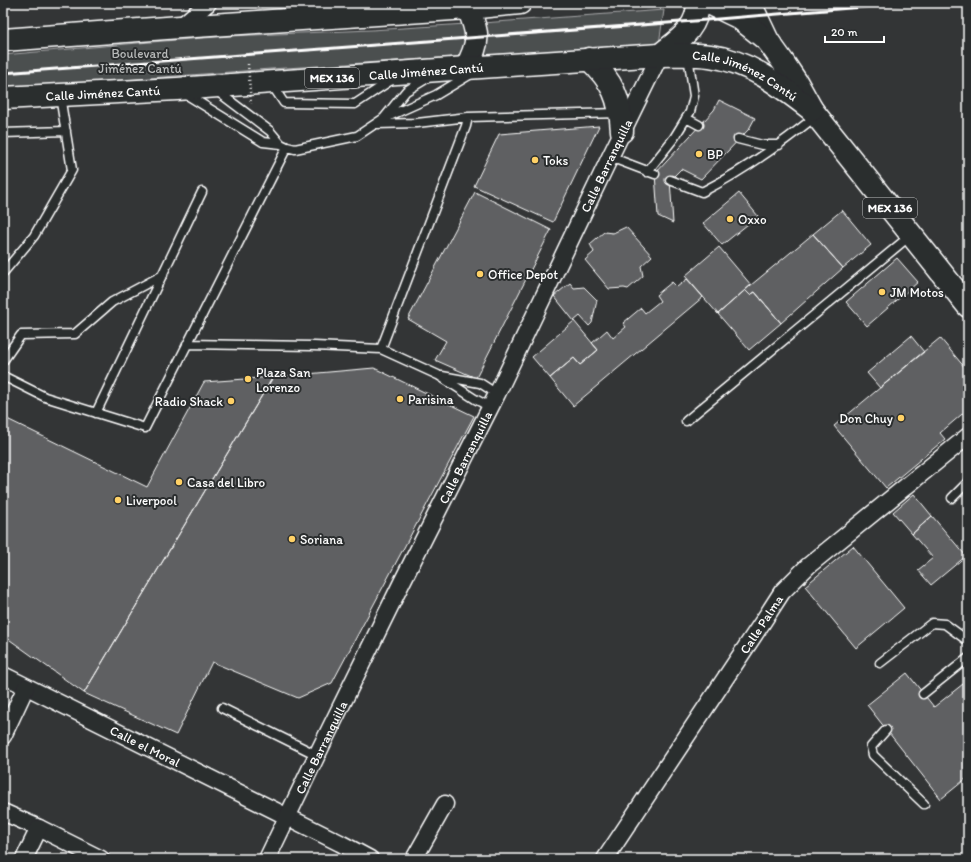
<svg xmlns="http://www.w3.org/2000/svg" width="971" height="862" viewBox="0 0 971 862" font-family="Itim,sans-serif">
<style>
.green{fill:#4c4f50;stroke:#a6a7a8}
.building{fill:#5f6162;stroke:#fff}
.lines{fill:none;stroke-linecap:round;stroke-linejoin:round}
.lane-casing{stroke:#fff;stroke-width:11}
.street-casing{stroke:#fff;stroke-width:19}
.secondary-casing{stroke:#fff;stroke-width:25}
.primary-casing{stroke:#fff;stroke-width:25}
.lane{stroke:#2a2d2e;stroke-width:8}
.street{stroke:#2a2d2e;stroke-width:16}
.secondary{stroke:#2a2d2e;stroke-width:22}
.primary{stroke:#2a2d2e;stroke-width:22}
.rail{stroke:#fff;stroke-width:3}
.path-bridge{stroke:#fff;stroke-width:2.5;stroke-dasharray:1 3;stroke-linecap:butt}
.poi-dot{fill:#ffd166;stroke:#2a2d2e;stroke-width:1.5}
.labels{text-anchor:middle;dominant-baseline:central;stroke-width:4;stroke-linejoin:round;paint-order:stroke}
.shield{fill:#2a2d2e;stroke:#bfc0c0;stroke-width:1}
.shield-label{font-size:12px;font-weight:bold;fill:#fff}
.park-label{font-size:13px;fill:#b7b9b9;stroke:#2a2d2e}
.street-label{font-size:13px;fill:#fff;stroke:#2a2d2e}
.poi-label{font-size:13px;fill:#fff;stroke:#2a2d2e;text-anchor:start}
</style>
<rect width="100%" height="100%" fill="#333536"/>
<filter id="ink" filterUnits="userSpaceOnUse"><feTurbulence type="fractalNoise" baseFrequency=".025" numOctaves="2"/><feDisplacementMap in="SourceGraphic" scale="8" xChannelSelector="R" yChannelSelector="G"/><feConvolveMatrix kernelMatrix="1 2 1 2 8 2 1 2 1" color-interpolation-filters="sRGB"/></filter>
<g filter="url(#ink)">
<path class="green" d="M664,10L659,44L270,69L3,89V55L138,43L230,36L372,30L482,23Z"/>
<path class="building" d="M719,100L755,118L749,129L701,179L681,169L670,180L673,223L658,216L655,174L714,110Z
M599,126L553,222L474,186L499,134Z
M475,192L551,230L476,378L435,360L446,341L408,319Z
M739,193L758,216L722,245L703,223Z
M842,210L871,245L843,268L813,234Z
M626,227L652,256L641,266L643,276L628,289L624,288L609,289L585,260L594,252L590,244L604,232L613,233Z
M813,234L843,268L781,323L755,292L750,295L745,290Z
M719,247L751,285L718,314L685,276Z
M897,258L918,282L867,326L846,302Z
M687,279L703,297L573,406L550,378L574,358L580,365L598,350L592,343L607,330L613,338L626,327L623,323L641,308L645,313L660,301L656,295L672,282L677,287Z
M570,283L574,288L584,287L597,300L592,323L589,326L580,316L574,321L554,296Z
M745,290L750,295L755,292L781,323L749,350L718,314Z
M574,321L598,350L580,365L574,358L550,378L532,357Z
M911,336L924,352L880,388L867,373Z
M940,338L966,369L968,367V409L940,433L945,439L886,488L834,426Z
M374,368L474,416L332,683L298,698L212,662L176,735L84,693L273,377Z
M273,377L84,693L3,635V417L147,487L204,382Z
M914,494L932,516L912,534L893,512Z
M932,516L966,556L931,585L918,570L933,558L912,534Z
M853,546L904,608L856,648L805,586Z
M907,673L934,707L968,680V777L941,799L867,705Z"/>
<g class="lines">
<g class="lane-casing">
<path id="lane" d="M272,85L284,103L355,104L393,79
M217,91L270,131L281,144L287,147L295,149L357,136L384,118L406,91L429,77
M184,93L263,142L281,144
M387,117L436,95L471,74
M468,117L620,113
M686,118L699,125
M3,133L66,131
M738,139L762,145H779
M610,157L655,174
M647,172L674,138L690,112L694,96L688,56
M670,180L702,192C743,171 780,145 816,116
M3,273L34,236L72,170L60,96
M187,344L314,346L381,349L466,126L468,117L417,123L376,124
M381,349L438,375L475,399L490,407
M3,361L21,335L75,334L112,302L163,275
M3,376L45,397L145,428L287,147
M442,376L480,383L497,394
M96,413L202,192
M686,421L911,235
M952,498L968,482
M880,663L932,623L945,624L968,641
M923,694L968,658
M222,708L317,755
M886,730L871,747L873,755L924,804"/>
</g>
<g class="street-casing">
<g id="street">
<path d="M180,27L208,3"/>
<path id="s1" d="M3,675L340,843L370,859"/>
<path d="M3,736L26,687"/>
<path d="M3,812L39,828L101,859"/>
<path d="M24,859L39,828"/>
<path id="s2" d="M267,859L317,755L402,582L497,394L610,157L660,55"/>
<path d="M414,859L445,804"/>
<path id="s3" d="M605,859L762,623L782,592L808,566L968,436"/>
</g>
</g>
<g class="secondary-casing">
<path id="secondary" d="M750,3L768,41"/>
</g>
<g class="primary-casing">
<g id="primary">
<path d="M709,3L738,17L768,41L783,62L797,83L812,110L968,306"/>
<path d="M3,40L180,27L468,8L520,3"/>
<path d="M660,55C678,40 698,29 698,3"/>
<path d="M589,59C613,82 620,98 622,131"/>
<path d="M466,68C480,42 479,34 468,8"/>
<path id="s4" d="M3,98L60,95L177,89L466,68L660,55C677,55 694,54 710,56C749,61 781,86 812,110"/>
</g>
</g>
<use href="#lane" class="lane"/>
<use href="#street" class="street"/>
<use href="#secondary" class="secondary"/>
<use href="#primary" class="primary"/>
<path class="rail" d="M3,73L694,21L910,3"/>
<path class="path-bridge" d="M248,64L251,104"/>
</g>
</g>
<g class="poi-dot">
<circle cx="699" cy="154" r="4"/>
<circle cx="535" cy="160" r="4"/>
<circle cx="730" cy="219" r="4"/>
<circle cx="480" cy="274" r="4"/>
<circle cx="882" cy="292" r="4"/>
<circle cx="248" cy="379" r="4"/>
<circle cx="400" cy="399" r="4"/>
<circle cx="231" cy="401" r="4"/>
<circle cx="901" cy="418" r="4"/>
<circle cx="179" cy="482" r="4"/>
<circle cx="118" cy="500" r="4"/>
<circle cx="292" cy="539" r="4"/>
</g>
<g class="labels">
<g class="shield">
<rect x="305" y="68" width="54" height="20" rx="3"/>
<rect x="863" y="198" width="54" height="20" rx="3"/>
</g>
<g class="shield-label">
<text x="332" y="78">MEX 136</text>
<text x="890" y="208">MEX 136</text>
</g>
<g class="park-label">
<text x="140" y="53">Boulevard<tspan x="140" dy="15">Jiménez Cantú</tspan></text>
</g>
<g class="street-label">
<text stroke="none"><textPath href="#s4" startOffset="424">Calle Jiménez Cantú</textPath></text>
<text stroke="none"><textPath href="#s4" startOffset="748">Calle Jiménez Cantú</textPath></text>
<text stroke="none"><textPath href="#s4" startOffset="100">Calle Jiménez Cantú</textPath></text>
<text stroke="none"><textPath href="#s2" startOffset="772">Calle Barranquilla</textPath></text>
<text stroke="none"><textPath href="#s2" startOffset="448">Calle Barranquilla</textPath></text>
<text stroke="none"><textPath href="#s3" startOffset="282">Calle Palma</textPath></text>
<text stroke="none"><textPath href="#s1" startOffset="159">Calle el Moral</textPath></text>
<text stroke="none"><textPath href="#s2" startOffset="124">Calle Barranquilla</textPath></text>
</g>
<g class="poi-label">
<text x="707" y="154">BP</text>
<text x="543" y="160">Toks</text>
<text x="738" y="219">Oxxo</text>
<text x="488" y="274">Office Depot</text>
<text x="890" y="292">JM Motos</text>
<text x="256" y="372">Plaza San<tspan x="256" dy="15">Lorenzo</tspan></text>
<text x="408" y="399">Parisina</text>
<text x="223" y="401" text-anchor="end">Radio Shack</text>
<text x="893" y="418" text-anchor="end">Don Chuy</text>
<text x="187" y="482">Casa del Libro</text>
<text x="126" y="500">Liverpool</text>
<text x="300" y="539">Soriana</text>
</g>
</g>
<rect width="971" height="862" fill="none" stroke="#2a2d2e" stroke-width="16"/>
<rect x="8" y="8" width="955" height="846" fill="none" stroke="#fff" stroke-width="1.5" filter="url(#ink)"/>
<path d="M825 36v6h59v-6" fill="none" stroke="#ffffff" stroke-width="2"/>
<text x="831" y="36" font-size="12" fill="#ffffff" stroke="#2a2d2e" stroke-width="3" paint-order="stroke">20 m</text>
</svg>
